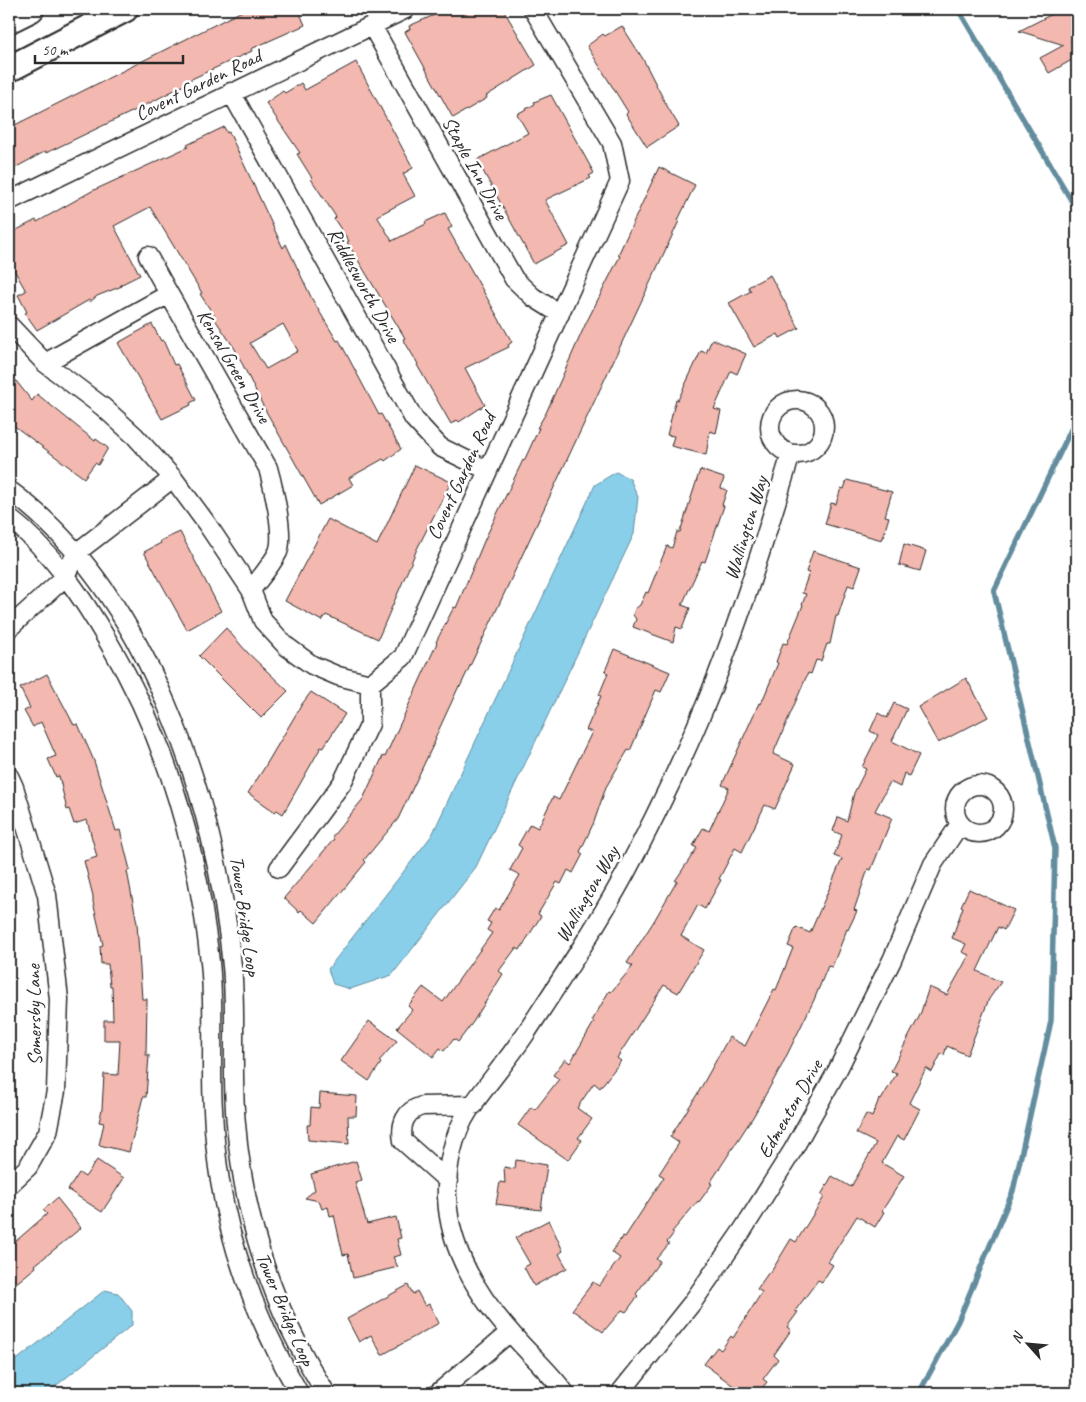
<svg xmlns="http://www.w3.org/2000/svg" width="1086" height="1402" viewBox="0 0 1086 1402" font-family="Caveat,sans-serif">
<style>
.water{fill:#89cfea;stroke:#638d9e}
.lines{fill:none;stroke-linecap:round;stroke-linejoin:round}
.stream{stroke:#638d9e;stroke-width:5.5}
.building{fill:#f3b8af;stroke:#2b2b2b;fill-rule:evenodd}
.minor-casing{stroke:#2b2b2b;stroke-width:21}
.secondary-casing{stroke:#2b2b2b;stroke-width:29}
.minor{stroke:#fff;stroke-width:18}
.secondary{stroke:#fff;stroke-width:25}
.labels{text-anchor:middle;dominant-baseline:central;stroke-width:5;stroke-linejoin:round;paint-order:stroke}
.street-label{font-size:20px;fill:#2b2b2b;stroke:#fff}
</style>
<rect width="100%" height="100%" fill="#fff"/>
<filter id="ink" filterUnits="userSpaceOnUse"><feTurbulence type="fractalNoise" baseFrequency=".02" numOctaves="2"/><feDisplacementMap in="SourceGraphic" scale="10" xChannelSelector="R" yChannelSelector="G"/><feConvolveMatrix kernelMatrix="1 2 1 2 8 2 1 2 1" color-interpolation-filters="sRGB"/></filter>
<g filter="url(#ink)">
<path class="water" d="M616,472L630,479L638,497L634,534L476,867L392,975L350,989L333,984L328,969L432,835L595,485Z
M105,1290L118,1293L132,1311V1325L47,1393H9V1366Z"/>
<g class="lines">
<path class="stream" d="M958,9L1077,210
M919,1393L958,1321L1013,1191L1051,1021L1055,848L994,591L1077,417"/>
</g>
<path class="building" d="M246,9H298L305,25L251,49L252,51L185,82L186,84L142,107L46,153V151L9,171V128Z
M448,9H503L536,65L486,96L487,98L453,118L405,32L410,29L409,26Z
M1062,9H1074L1077,15V57L1049,73L1040,58L1064,45L1019,31Z
M622,26L643,59L667,106L679,126L647,147L626,114L628,112L587,46L603,34L605,36Z
M356,62L413,168L403,174L415,196L377,216L392,241L426,224L425,222L445,213L452,227L448,229L512,342L508,345L509,347L465,368L485,405L459,422L457,420L451,424L417,365L418,364L403,339L405,338L347,242L349,241L334,219L336,217L311,179L312,178L297,154L300,153L266,103L283,91L285,93L301,83L305,90Z
M551,95L594,173L589,176L591,178L545,200L569,245L534,264L477,160L528,133L517,114L535,104L534,102Z
M224,127L227,133L229,132L283,248L286,244L312,299L337,341L339,340L379,415L381,414L401,449L385,461L383,459L349,478L353,485L319,505L263,406L235,349L214,318L215,317L200,294L202,293L150,207L114,226L140,275L120,285L122,286L97,296L90,302L89,300L37,330L25,313L27,312L18,295L26,291L9,261V234L36,220L37,222L92,191L188,147L187,145ZM283,324L298,351L266,369L250,343Z
M659,167L695,185L678,220L679,221L489,626L460,687L459,686L435,738L436,739L398,819L364,860L366,862L316,923L301,910L299,912L284,898L334,839L332,837L363,799L383,756L385,757L437,643L436,642L454,607L456,608L485,539L523,460L524,461L539,428H537L546,413L585,325L620,256L618,255Z
M770,275L799,328L780,338L778,334L754,347L729,303L751,291L748,287Z
M152,324L161,341L163,340L174,365L177,364L196,400L190,403L191,405L162,419L118,343Z
M712,339L746,354L737,374L731,371L714,409L721,411L716,433L710,431L706,455L671,446L674,436L667,435L676,399L678,400L701,351L706,353Z
M9,372L32,401L37,394L95,441L96,439L108,448L98,465L95,463L84,478L9,422Z
M415,465L451,482L417,549L378,639L326,615L322,621L285,601L328,519L377,545Z
M700,470L724,478L721,488L727,490L722,505L724,506L705,562L702,561L682,605L690,608L682,629L676,627L673,642L633,627L636,619L633,615L635,609L640,605L646,592L648,593L667,546L672,548L677,532H680Z
M847,480L892,492L885,516L889,517L882,540L825,524L831,503L836,504L841,488L844,489Z
M180,532L221,611L187,630L144,552L161,543L160,541Z
M904,544L926,551L920,571L899,565Z
M813,551L861,567L854,587L848,585L838,616H836L830,644H827L821,661L816,660L811,674L808,673L773,754L795,764L775,809L765,805L742,852L735,848L719,879L721,880L705,909L698,905L681,936L704,950L678,993L664,985L617,1058L621,1061L600,1088L594,1083L577,1108L592,1119L578,1138L582,1140L568,1160L518,1125L531,1107L535,1110L559,1079L553,1075L565,1059L570,1063L594,1022L592,1021L609,991L611,992L633,966L627,963L654,921L677,881H675L697,848L693,846L703,828L709,831L729,788L722,785L759,703L761,704L778,663L776,662L783,643L787,644L803,605H802L806,594L802,593L809,573L806,572Z
M226,628L247,652L288,691L261,718L199,656Z
M614,649L670,672L661,692L656,690L630,751L628,750L606,787L594,822L580,852L583,854L573,873L568,870L561,884L557,882L538,914L541,916L520,950L516,948L499,971L503,974L473,1022L458,1042L454,1039L444,1051L440,1048L433,1057L397,1028L412,1010L408,1006L423,987L443,1002L492,933L487,930L491,923L487,921L495,908L499,910L520,875L510,870L522,848L518,845L530,824L538,828L553,797L559,800L592,732L586,730L601,696L599,695L608,673L605,671Z
M47,674L74,725L78,724L94,761L116,831L120,830L130,870L127,871L137,923L142,999H147L146,1055H149L146,1097H143L129,1152L99,1145L104,1123L99,1122L102,1109L104,1074L118,1075L120,1040H104V1020H113L112,986H110L108,964H101L100,946L103,945L93,902V896L84,861L97,857L87,820L74,824L69,809L67,810L59,776L56,777L48,759L56,756L41,722L33,727L24,711L30,708L20,688Z
M966,678L988,717L938,743L918,707Z
M311,692L345,714L323,748L321,747L283,814L277,810L275,812L248,793L263,770L302,704Z
M894,703L907,709L892,741L919,755L909,776L904,773L900,787L890,782L875,811L892,818L871,870L868,869L854,910L857,911L848,930L847,929L832,967L828,966L814,1000L781,1067L753,1117L710,1183L712,1184L699,1202L698,1201L672,1232L674,1233L667,1242L669,1244L656,1259L660,1261L636,1294L638,1296L626,1312L622,1310L603,1332L572,1310L593,1282L599,1286L620,1258L611,1252L623,1236L625,1237L664,1177L659,1174L679,1143L670,1137L698,1093L729,1037L745,1046L774,989L776,990L793,948L788,946L796,927L810,933L842,859L834,856L842,835L833,831L838,817L847,821L854,793L866,769L862,767L878,735L870,731L878,713L887,718Z
M969,889L1014,910L1004,930L998,927L977,971L1001,982L989,999L967,1055L947,1046L944,1055L941,1054L932,1072L926,1068L909,1103L920,1109L904,1140L897,1136L882,1163L904,1176L882,1211L884,1212L875,1227L857,1216L828,1262L833,1265L822,1282L818,1280L795,1311L798,1312L787,1327L791,1330L774,1355L778,1359L763,1379L767,1382L758,1393H743L704,1364L717,1347L721,1350L731,1336L733,1338L762,1292L757,1289L769,1272H771L791,1239L796,1242L824,1197L821,1195L832,1176L851,1187L876,1143L856,1133L866,1114L872,1117L879,1099L881,1100L897,1073L891,1071L920,1015L929,987L947,995L969,955L962,952L966,944L952,938L963,907L961,906Z
M369,1021L397,1041L379,1061L381,1063L369,1081L341,1061Z
M320,1093L357,1096L356,1116H348L349,1144L308,1140L307,1125H310L311,1107L319,1108Z
M97,1160L124,1178L102,1212L68,1190L79,1173L85,1177Z
M516,1160L547,1165L541,1210L496,1204L500,1182L505,1183L504,1167L515,1169Z
M356,1161L362,1180L355,1182L367,1224L396,1217L401,1238L397,1239L401,1255L393,1257L398,1267L353,1278L348,1254L343,1255L334,1215L330,1216L328,1207L322,1209L319,1201L305,1198L315,1190L311,1174Z
M57,1198L81,1228L35,1265L36,1267L9,1289V1247L47,1214L43,1210Z
M549,1220L563,1251L559,1254L567,1268L534,1286L524,1267L530,1264L515,1238Z
M408,1285L413,1294L417,1291L425,1306L429,1304L439,1323L382,1355L371,1335L359,1342L347,1319Z"/>
<g class="lines">
<g class="minor-casing">
<path id="minor" d="M372,26L514,279L533,297L560,314
M231,92L414,419L440,447L487,470
M9,201L406,9
M148,256L169,294
M9,325L45,363L103,407L135,436L173,478L207,524L251,590L263,621L286,646L312,665L338,676L370,684
M45,363L169,294L268,468C273,486 285,535 278,552C271,566 260,578 251,590
M770 427a27 27 0 1 1 54 0a27 27 0 1 1-54 0Z
M9,490C147,591 217,802 232,966C237,1018 231,1071 236,1124C244,1220 274,1312 326,1393
M9,518C51,550 83,598 109,643C167,740 198,851 210,962C215,1011 210,1061 213,1110C214,1133 216,1157 220,1181C232,1255 261,1328 299,1393
M9,628L65,577L76,553L173,478
M370,684L403,657L620,181L612,143L533,9
M9,776L14,787L47,895L59,999L56,1091L48,1132L28,1167L9,1185
M955 809a24 24 0 1 1 48 0a24 24 0 1 1-48 0Z
M279,868L342,783L370,724V684
M448,1181L403,1141C400,1124 405,1111 422,1106L474,1105
M438,1393L510,1332
M565,1393C550,1372 529,1354 512,1334C478,1296 449,1249 447,1197C446,1168 453,1134 469,1110C487,1084 508,1060 526,1033C560,981 595,929 625,874C654,820 681,763 705,706C739,624 765,539 791,454
M620,1393L692,1303L742,1231L793,1150L838,1069L892,960L933,864L960,824"/>
</g>
<g class="secondary-casing">
<path id="secondary" d="M9,20L31,9
M9,69L125,9"/>
</g>
<use href="#minor" class="minor"/>
<use href="#secondary" class="secondary"/>
</g>
</g>
<g class="labels">
<g class="street-label">
<text transform="translate(198 85) rotate(-26)">Covent Garden Road</text>
<text transform="translate(475 168) rotate(61)">Staple Inn Drive</text>
<text transform="translate(364 285) rotate(61)">Riddlesworth Drive</text>
<text transform="translate(234 366) rotate(60)">Kensal Green Drive</text>
<text transform="translate(461 476) rotate(-65)">Covent Garden Road</text>
<text transform="translate(746 528) rotate(-73)">Wallington Way</text>
<text transform="translate(587 894) rotate(-60)">Wallington Way</text>
<text transform="translate(245 916) rotate(82)">Tower Bridge Loop</text>
<text transform="translate(34 1015) rotate(-91)">Somersby Lane</text>
<text transform="translate(790 1109) rotate(-60)">Edmenton Drive</text>
<text transform="translate(285 1309) rotate(67)">Tower Bridge Loop</text>
</g>
</g>
<rect width="1086" height="1402" fill="none" stroke="#fff" stroke-width="30"/>
<rect x="15" y="15" width="1056" height="1372" fill="none" stroke="#2b2b2b" stroke-width="2" filter="url(#ink)"/>
<g transform="translate(1028 1344) rotate(297)" stroke="#ffffff" stroke-width="4" paint-order="stroke">
<path d="M0-4L9 19L0 12L-9 19Z" fill="#2b2b2b"/>
<text y="-8" font-size="14" font-weight="bold" text-anchor="middle" fill="#2b2b2b">N</text>
</g>
<path d="M35 55v8h148v-8" fill="none" stroke="#2b2b2b" stroke-width="2.5"/>
<text x="42" y="55" font-size="15" fill="#2b2b2b" stroke="#ffffff" stroke-width="4" paint-order="stroke">50 m</text>
</svg>
